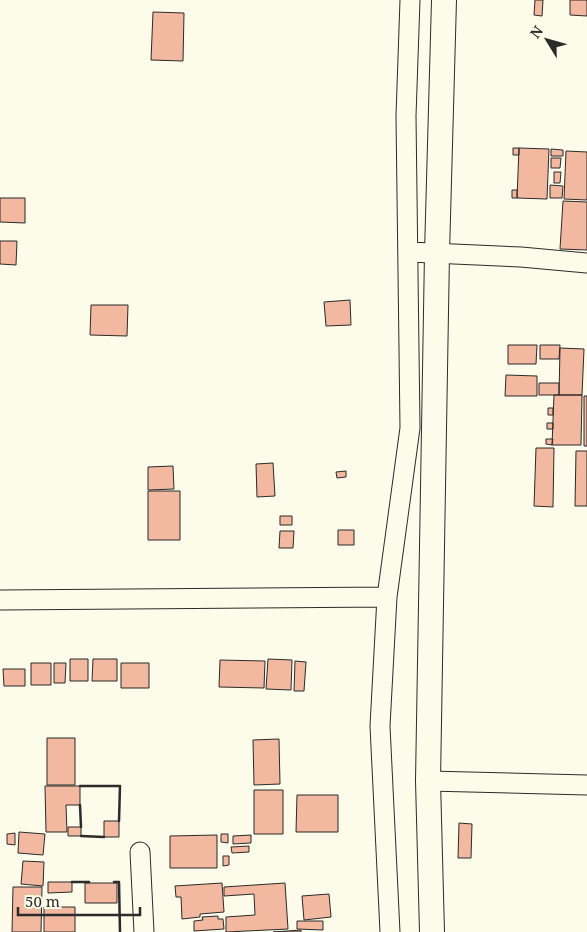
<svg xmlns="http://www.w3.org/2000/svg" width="587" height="932" viewBox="0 0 587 932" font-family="'Noto Serif',serif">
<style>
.building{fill:#f2b8a0;stroke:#2b2b2b}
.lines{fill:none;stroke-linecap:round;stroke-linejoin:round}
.minor-casing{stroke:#2b2b2b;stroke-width:21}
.major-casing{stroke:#2b2b2b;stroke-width:26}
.minor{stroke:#fdfbea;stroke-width:19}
.major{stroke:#fdfbea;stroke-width:24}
.wall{stroke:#2b2b2b;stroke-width:2.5}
</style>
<rect width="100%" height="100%" fill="#fdfbea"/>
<path class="building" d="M535,0H543L542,16L534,15Z
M570,0H587V16L570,15Z
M153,12L184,13L183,61L151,60Z
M513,148H519V155H513Z
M519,148L549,149L547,199L517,198Z
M551,149L563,150V156H551Z
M566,151L587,152V200L564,199Z
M551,158H561L560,168H551Z
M554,172H561L560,183H554Z
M550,185L563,186L562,198H550Z
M512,190H517V198H512Z
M0,198H25V223L0,222Z
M563,201L587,202V250L560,249Z
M0,241H17L16,265L0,264Z
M350,300L351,325L326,326L324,302Z
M91,305H128L127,336L90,335Z
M508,345H537L536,364H508Z
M540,345H560L559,359H540Z
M560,348L584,349L582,395H559Z
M506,375L537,376V396H505Z
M539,383H559V395H539Z
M554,395H582L581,445H552Z
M584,396H587V446H584Z
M548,408H553V415H548Z
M547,423H553V429H547Z
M546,439H553L552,445L546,444Z
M536,448H554L553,507L534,506Z
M576,451H587V506H575Z
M273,463L275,496L257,497L256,464Z
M173,466L174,489L148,490V467Z
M346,471V477L337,478L336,472Z
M148,491H180V540H148Z
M280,516H292V525H280Z
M338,530H354V545H338Z
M280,531H294L293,548H279Z
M70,659H88V681H70Z
M93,659H117V681H92Z
M268,659L292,660L291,690L266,689Z
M220,660L265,661L264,688L219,687Z
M295,661L306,662L304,691H294Z
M31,663H51V685H31Z
M54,663H66L65,683H54Z
M121,663H149V688H121Z
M3,669H25V686H4Z
M47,738H75V785H47Z
M279,739L280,784L254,785L253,740Z
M45,786H80V805H66L67,832H46Z
M254,790H283V834H254Z
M297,795H338V832H296Z
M104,821H119V837H104Z
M459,823L472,824L471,858H458Z
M68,827H81V836H68Z
M19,832L45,834L43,855L18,853Z
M15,833V845L7,844V834Z
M221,834H228V843L221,842Z
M217,835V868H170V836Z
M251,835V843L233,844V836Z
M249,846V852L232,853L231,847Z
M223,856H229V865L223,866Z
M23,861L44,862L43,886L21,884Z
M48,882H72V892L48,893Z
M85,883H117V903H85Z
M222,883L224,912L200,914V917L182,919L181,897H176L175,886Z
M285,883L288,929L226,932V917L255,915L254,894L224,896V887Z
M13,887H42L41,932H12Z
M329,894L331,917L304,920L302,896Z
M44,907H75V932H44Z
M218,916V919H223L224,929L194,931V921L203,920L202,917Z
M297,921H323V930L297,929Z
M301,930V932H273Z"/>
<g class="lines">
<g class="minor-casing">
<path id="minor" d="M409,252L521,257L587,263
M0,600L387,597
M428,781L587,785
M140,852L144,932
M390,932L380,726L387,597L410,428L406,116L410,0"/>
</g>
<g class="major-casing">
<path id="major" d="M432,932L428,781L437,253L444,0"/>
</g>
<use href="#minor" class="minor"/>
<use href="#major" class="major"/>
<path class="wall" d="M80,786H120L119,821
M80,805L81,827
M81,836L104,837
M72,882H89
M114,882H119L120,932"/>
</g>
<g transform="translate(547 40) rotate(307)" stroke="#fdfbea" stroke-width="4" paint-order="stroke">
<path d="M0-4L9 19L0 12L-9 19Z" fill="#2b2b2b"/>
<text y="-8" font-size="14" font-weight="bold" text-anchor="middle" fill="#2b2b2b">N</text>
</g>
<path d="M18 907v8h122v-8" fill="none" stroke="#2b2b2b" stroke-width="2.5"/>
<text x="25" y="907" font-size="15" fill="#2b2b2b" stroke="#fdfbea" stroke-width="4" paint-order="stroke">50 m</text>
</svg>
